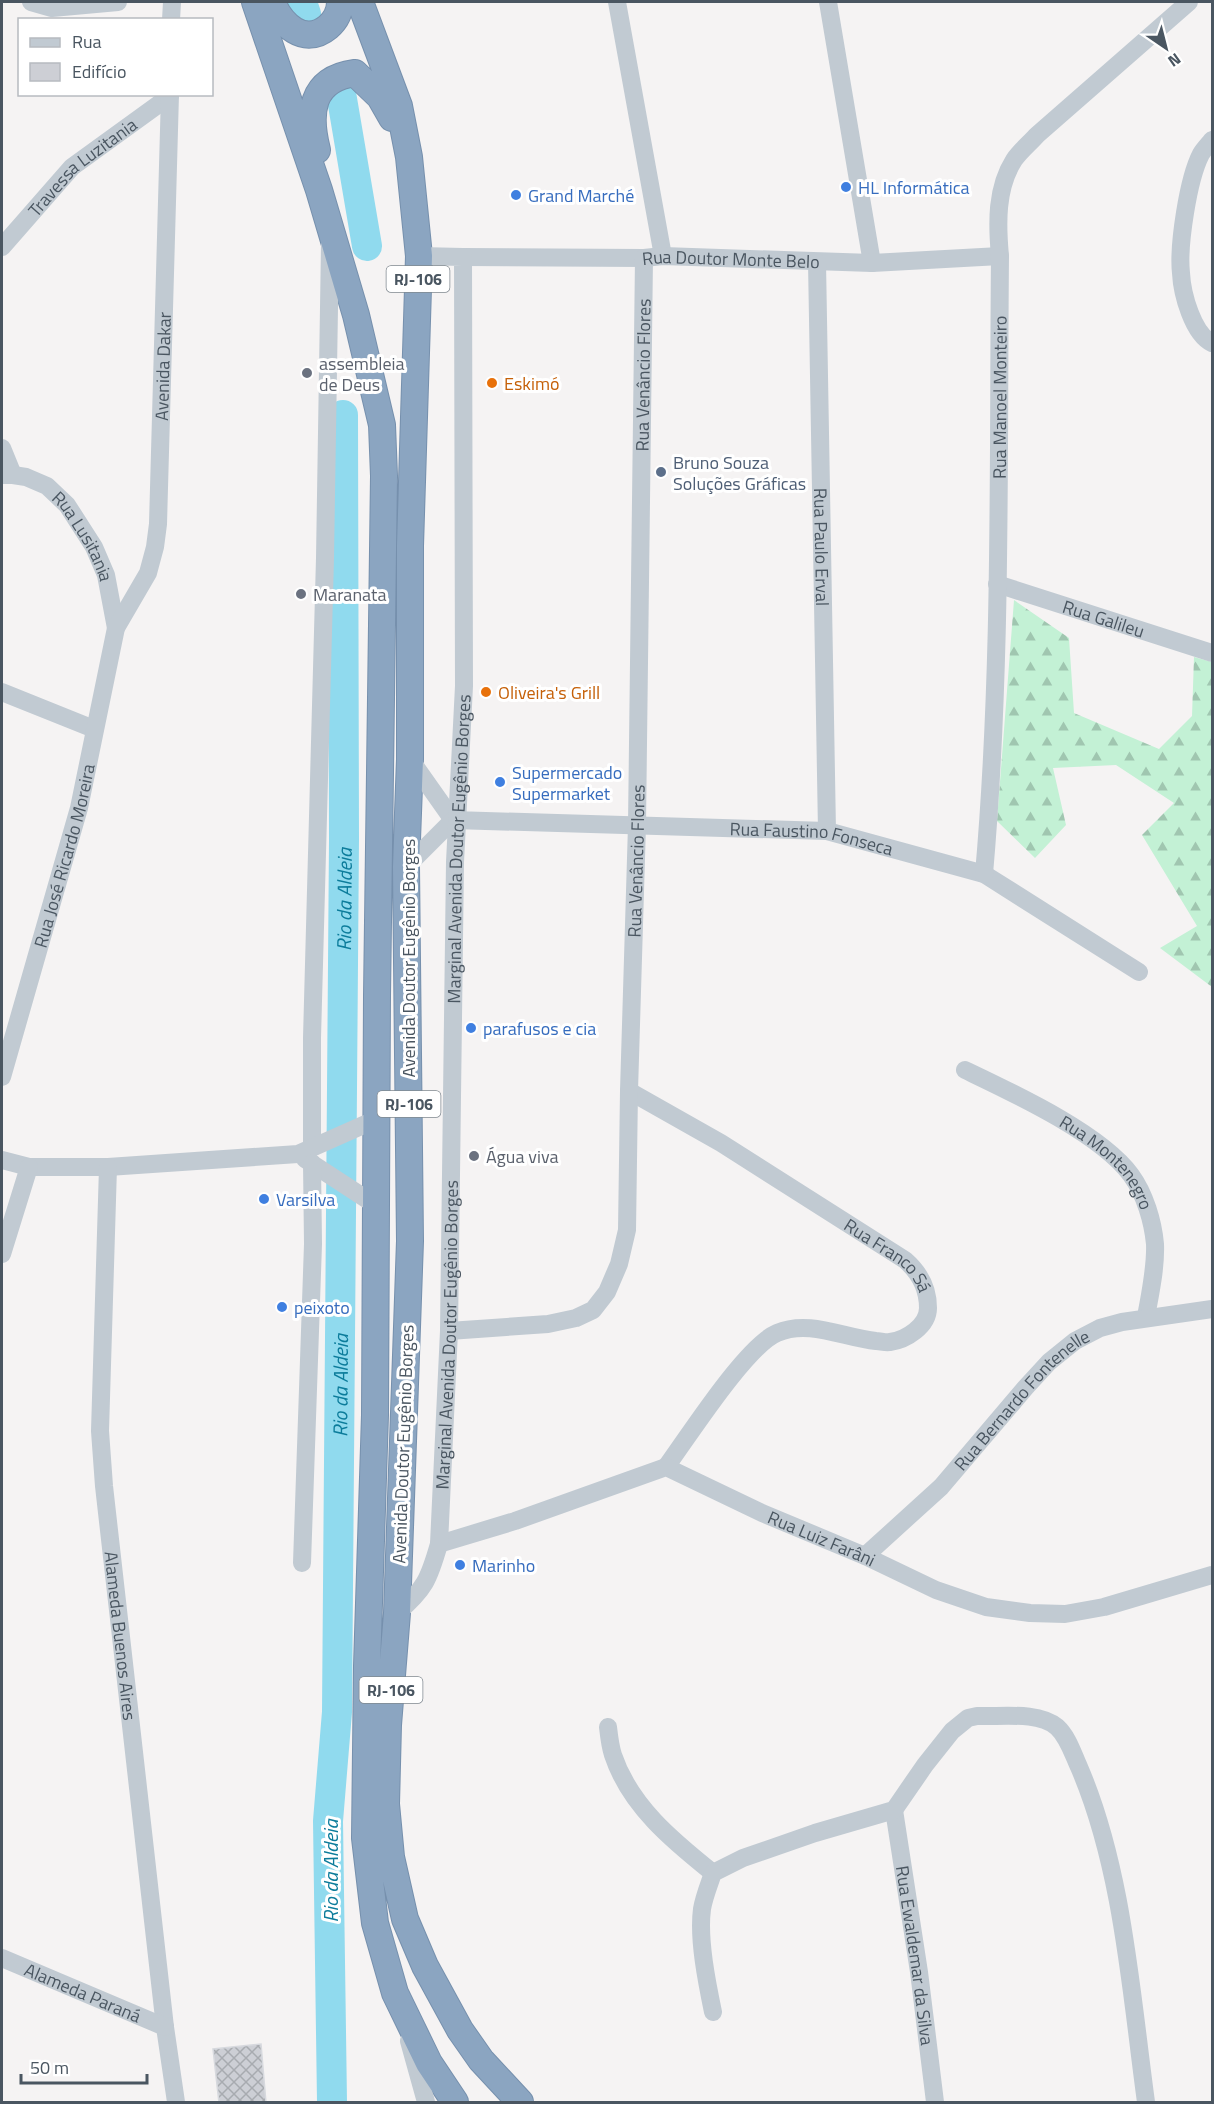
<svg xmlns="http://www.w3.org/2000/svg" width="1214" height="2104" viewBox="0 0 1214 2104" font-family="'Titillium Web',sans-serif">
<style>
.forest{fill:url(#forest-firs)}
.lines{fill:none;stroke-linecap:round;stroke-linejoin:round}
.river{stroke:#90daee;stroke-width:30}
.building{fill:url(#building-cross-hatch);stroke:#d7d9de;stroke-width:1.5}
.highway-casing{stroke:#7690ad;stroke-width:28}
.minor{stroke:#c1cad2;stroke-width:18}
.highway{stroke:#8ba5c1;stroke-width:26}
.shop-dot{fill:#3f7fe0;stroke:#fff;stroke-width:2}
.worship-dot{fill:#6b7280;stroke:#fff;stroke-width:2}
.food-dot{fill:#e8710a;stroke:#fff;stroke-width:2}
.service-dot{fill:#5c6f8a;stroke:#fff;stroke-width:2}
.labels{text-anchor:middle;dominant-baseline:central;stroke-width:6;stroke-linejoin:round;paint-order:stroke}
.shield{fill:#fff;stroke:#808990;stroke-width:1.5}
.shield-label{font-size:16px;font-weight:bold;fill:#4a5661}
.street-label{font-size:18px;fill:#4a5661;stroke:#fff}
.shop-label{font-size:18px;fill:#366cbe;stroke:#fff;text-anchor:start}
.worship-label{font-size:18px;fill:#5b616d;stroke:#fff;text-anchor:start}
.food-label{font-size:18px;fill:#c56008;stroke:#fff;text-anchor:start}
.service-label{font-size:18px;fill:#4e5e75;stroke:#fff;text-anchor:start}
.water-label{font-size:20px;font-style:italic;fill:#0c7c9b;stroke:#fff}
</style>
<defs>
<pattern id="forest-firs" width="22" height="20" patternUnits="userSpaceOnUse" patternTransform="scale(1.5)"><rect width="22" height="20" fill="#c3f1d5"/><path d="M5 1l3.5 6h-7zM16 11l3.5 6h-7z" fill="#a0c6b0"/></pattern>
<pattern id="building-cross-hatch" width="8" height="8" patternUnits="userSpaceOnUse" patternTransform="scale(1.5)"><rect width="8" height="8" fill="#cdcfd5"/><path d="M0 0l8 8M0 8l8-8" fill="none" stroke="#a8abb0"/></pattern>
</defs>
<rect width="100%" height="100%" fill="#f5f3f3"/>
<path class="forest" d="M1014,600L1069,638L1074,713L1159,749L1192,716L1194,657L1212,662V987L1160,948L1197,926L1142,835L1174,803L1116,765L1053,768L1066,825L1035,858L997,821Z"/>
<g class="lines">
<g class="river">
<path d="M302,2L306,14"/>
<path d="M341,93L367,246"/>
<path id="s1" d="M332,2102L328,1821L337,1712L344,839L343,415"/>
</g>
</g>
<path class="building" d="M261,2044L266,2103H219L213,2049Z"/>
<g class="lines">
<g class="highway-casing">
<path id="highway" d="M255,2L319,190L356,315L382,425L384,476L377,996L375,1415L367,1666L365,1838L375,1923L395,1993L429,2063L455,2102
M272,2C281,24 304,47 328,27C336,20 340,12 340,2
M360,2L399,106L409,157L419,256L410,546V759L406,867L410,1241L397,1613L388,1725L386,1804L391,1857L405,1919L425,1966L460,2030L481,2060L520,2102
M317,150C308,114 310,79 355,73L380,97L392,118"/>
</g>
<g class="minor">
<path d="M31,2L52,8L118,2"/>
<path d="M617,2L663,256"/>
<path d="M828,2L872,263"/>
<path d="M171,20L172,2"/>
<path d="M1212,140C1209,144 1204,149 1201,154C1188,179 1178,246 1181,273C1182,294 1193,334 1212,343"/>
<path id="s2" d="M2,247L72,167L170,96"/>
<path id="s3" d="M463,257L644,258L663,256L872,263L1000,256"/>
<path id="s4" d="M817,262L827,831"/>
<path d="M2,448L13,475"/>
<path id="s5" d="M2,475H13L26,477L47,486L67,505L94,547L106,575L116,628"/>
<path id="s6" d="M997,584L1212,653"/>
<path d="M2,692L94,729"/>
<path d="M410,759L453,820"/>
<path id="s7" d="M406,867L453,820L827,831L984,874L1139,972"/>
<path id="s8" d="M984,874C1002,669 998,462 1000,256C997,224 996,188 1014,160C1020,151 1030,143 1037,135L1189,2"/>
<path id="s9" d="M965,1070C1013,1093 1100,1133 1131,1175C1145,1194 1153,1222 1155,1244C1156,1268 1150,1294 1146,1317"/>
<path id="s10" d="M2,1077L79,808L116,628L148,573L155,547L158,524L170,94"/>
<path id="s11" d="M629,1091L721,1143L905,1260C920,1273 928,1288 928,1308C928,1326 906,1340 890,1342C886,1343 880,1341 876,1341C844,1338 809,1319 777,1333C746,1346 688,1437 666,1467"/>
<path d="M312,1148V1038L325,558L330,245"/>
<path d="M305,1159L377,1206"/>
<path d="M2,1160L29,1167H108L298,1154L377,1119"/>
<path id="s12" d="M108,1167L100,1431L104,1486L165,2027L176,2102"/>
<path d="M2,1254L29,1167"/>
<path id="s13" d="M449,1331L548,1324L576,1318L593,1310L607,1292L619,1264L627,1230L629,1091L637,825L644,258"/>
<path id="s14" d="M439,1544L515,1521L666,1467L762,1513L865,1556L936,1590L986,1607L1030,1613L1065,1614L1104,1607L1212,1575"/>
<path id="s15" d="M865,1556L941,1487L1026,1387L1049,1362L1075,1341L1100,1328L1122,1322L1212,1309"/>
<path d="M302,1563L313,1244L312,1163"/>
<path id="s16" d="M397,1613C425,1589 429,1579 439,1544L449,1331L455,862L464,686L463,257L419,256"/>
<path d="M608,1727C609,1736 610,1746 613,1755C630,1806 673,1841 713,1873"/>
<path id="s17" d="M894,1810L919,1972L935,2102"/>
<path id="s18" d="M2,1958L165,2027"/>
<path d="M713,2012C707,1983 698,1939 702,1909C704,1897 709,1885 713,1873L743,1858L815,1833L894,1810L925,1765L952,1731L968,1718L977,1716C1001,1717 1038,1711 1057,1727C1068,1737 1073,1754 1079,1767C1123,1869 1131,1993 1146,2102"/>
<path d="M409,2041L426,2102"/>
</g>
<use href="#highway" class="highway"/>
</g>
<g class="shop-dot">
<circle cx="846" cy="187" r="6"/>
<circle cx="516" cy="195" r="6"/>
<circle cx="500" cy="782" r="6"/>
<circle cx="471" cy="1028" r="6"/>
<circle cx="264" cy="1199" r="6"/>
<circle cx="282" cy="1307" r="6"/>
<circle cx="460" cy="1565" r="6"/>
</g>
<g class="worship-dot">
<circle cx="307" cy="373" r="6"/>
<circle cx="301" cy="594" r="6"/>
<circle cx="474" cy="1156" r="6"/>
</g>
<g class="food-dot">
<circle cx="492" cy="383" r="6"/>
<circle cx="486" cy="692" r="6"/>
</g>
<circle class="service-dot" cx="661" cy="472" r="6"/>
<g class="labels">
<g class="shield">
<rect x="386.5" y="266" width="63" height="26" rx="4.5"/>
<rect x="377.5" y="1091" width="63" height="26" rx="4.5"/>
<rect x="359.5" y="1677" width="63" height="26" rx="4.5"/>
</g>
<g class="shield-label">
<text x="418" y="279">RJ-106</text>
<text x="409" y="1104">RJ-106</text>
<text x="391" y="1690">RJ-106</text>
</g>
<g class="street-label">
<text stroke="none"><textPath href="#s2" startOffset="114">Travessa Luzitania</textPath></text>
<text stroke="none"><textPath href="#s3" startOffset="268">Rua Doutor Monte Belo</textPath></text>
<text stroke="none"><textPath href="#s10" startOffset="735">Avenida Dakar</textPath></text>
<text stroke="none"><textPath href="#s13" startOffset="1090">Rua Venâncio Flores</textPath></text>
<text stroke="none"><textPath href="#s8" startOffset="477">Rua Manoel Monteiro</textPath></text>
<text stroke="none"><textPath href="#s5" startOffset="110">Rua Lusitania</textPath></text>
<text stroke="none"><textPath href="#s4" startOffset="285">Rua Paulo Erval</textPath></text>
<text stroke="none"><textPath href="#s6" startOffset="112">Rua Galileu</textPath></text>
<text stroke="none"><textPath href="#s7" startOffset="426">Rua Faustino Fonseca</textPath></text>
<text stroke="none"><textPath href="#s16" startOffset="778">Marginal Avenida Doutor Eugênio Borges</textPath></text>
<text stroke="none"><textPath href="#s10" startOffset="230">Rua José Ricardo Moreira</textPath></text>
<text stroke="none"><textPath href="#s13" startOffset="604">Rua Venâncio Flores</textPath></text>
<text transform="translate(408 958) rotate(-90)">Avenida Doutor Eugênio Borges</text>
<text stroke="none"><textPath href="#s9" startOffset="172">Rua Montenegro</textPath></text>
<text stroke="none"><textPath href="#s11" startOffset="308">Rua Franco Sá</textPath></text>
<text stroke="none"><textPath href="#s16" startOffset="292">Marginal Avenida Doutor Eugênio Borges</textPath></text>
<text stroke="none"><textPath href="#s15" startOffset="222">Rua Bernardo Fontenelle</textPath></text>
<text transform="translate(403 1444) rotate(-88)">Avenida Doutor Eugênio Borges</text>
<text stroke="none"><textPath href="#s14" startOffset="411">Rua Luiz Farâni</textPath></text>
<text stroke="none"><textPath href="#s12" startOffset="470">Alameda Buenos Aires</textPath></text>
<text stroke="none"><textPath href="#s17" startOffset="147">Rua Ewaldemar da Silva</textPath></text>
<text stroke="none"><textPath href="#s18" startOffset="88">Alameda Paraná</textPath></text>
</g>
<g class="shop-label">
<text x="858" y="187">HL Informática</text>
<text x="528" y="195">Grand Marché</text>
<text x="512" y="772">Supermercado<tspan x="512" dy="21">Supermarket</tspan></text>
<text x="483" y="1028">parafusos e cia</text>
<text x="276" y="1199">Varsilva</text>
<text x="294" y="1307">peixoto</text>
<text x="472" y="1565">Marinho</text>
</g>
<g class="worship-label">
<text x="319" y="363">assembleia<tspan x="319" dy="21">de Deus</tspan></text>
<text x="313" y="594">Maranata</text>
<text x="486" y="1156">Água viva</text>
</g>
<g class="food-label">
<text x="504" y="383">Eskimó</text>
<text x="498" y="692">Oliveira's Grill</text>
</g>
<g class="service-label">
<text x="673" y="462">Bruno Souza<tspan x="673" dy="21">Soluções Gráficas</tspan></text>
</g>
<g class="water-label">
<text stroke="none"><textPath href="#s1" startOffset="1203">Rio da Aldeia</textPath></text>
<text stroke="none"><textPath href="#s1" startOffset="717">Rio da Aldeia</textPath></text>
<text transform="translate(330 1871) rotate(-90)">Rio da Aldeia</text>
</g>
</g>
<rect width="1214" height="2104" fill="none" stroke="#4a5661" stroke-width="6"/>
<rect x="18" y="18" width="195" height="78" fill="#ffffff" stroke="#b7bbc0" stroke-width="1.5"/>
<rect x="30" y="38" width="30" height="9" fill="#c1cad2" stroke="#b7bbc0" stroke-width="1.5"/>
<text x="72" y="48" font-size="18" fill="#4a5661">Rua</text>
<rect x="30" y="63" width="30" height="18" fill="#cdcfd5" stroke="#b7bbc0" stroke-width="1.5"/>
<text x="72" y="78" font-size="18" fill="#4a5661">Edifício</text>
<g transform="translate(1166 48) rotate(145)" stroke="#ffffff" stroke-width="4.5" paint-order="stroke">
<path d="M0-4.5L10 22L0 15L-10 22Z" fill="#4a5661"/>
<text y="-9" font-size="16" font-weight="bold" text-anchor="middle" fill="#4a5661">N</text>
</g>
<path d="M21 2074v9h126v-9" fill="none" stroke="#4a5661" stroke-width="3"/>
<text x="30" y="2074" font-size="18" fill="#4a5661" stroke="#ffffff" stroke-width="4.5" paint-order="stroke">50 m</text>
</svg>
